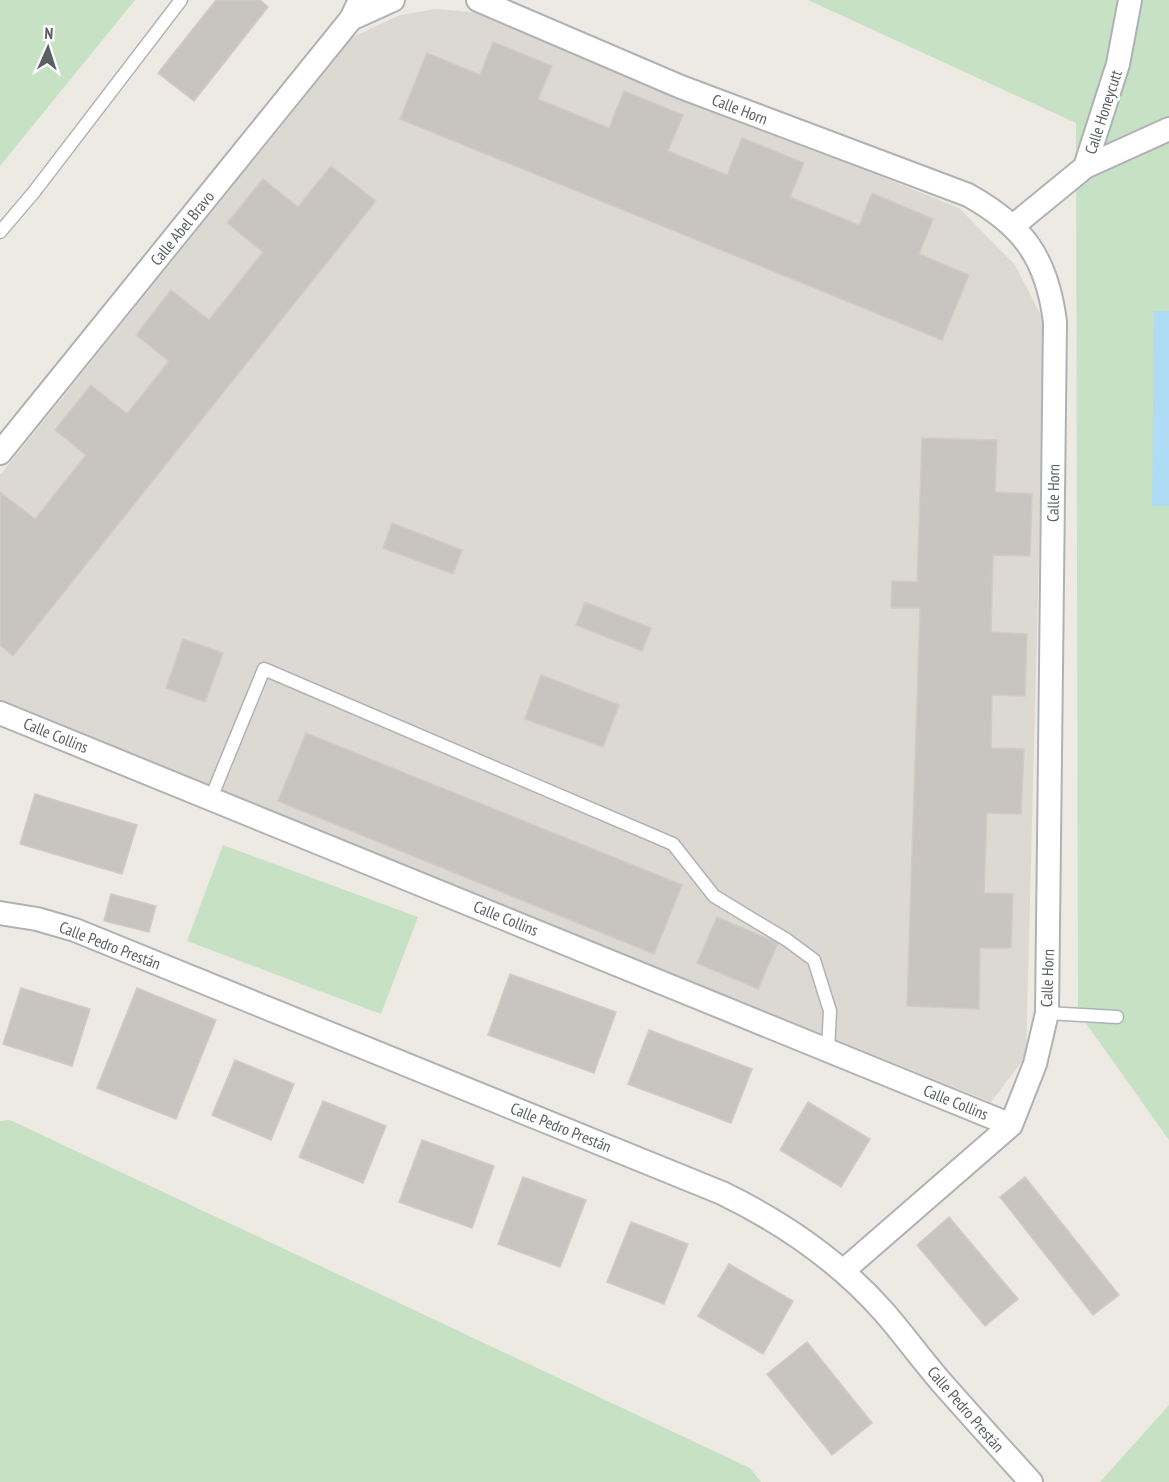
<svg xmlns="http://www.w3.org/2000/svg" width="1169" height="1482" viewBox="0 0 1169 1482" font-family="'PT Sans Narrow',sans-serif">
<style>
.education{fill:#dcd9d3}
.green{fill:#c7e1c4}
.water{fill:#addcf4}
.building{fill:#c8c5c1;stroke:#d1cbc3;stroke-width:1.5}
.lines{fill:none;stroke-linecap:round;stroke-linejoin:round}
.service-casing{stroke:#afb2b5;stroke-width:15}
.minor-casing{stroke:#afb2b5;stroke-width:26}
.service{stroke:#fff;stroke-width:12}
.minor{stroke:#fff;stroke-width:22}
.labels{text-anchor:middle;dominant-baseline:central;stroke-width:6;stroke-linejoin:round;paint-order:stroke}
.street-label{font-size:16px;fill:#5c6063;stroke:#fff}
</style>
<rect width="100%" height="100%" fill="#edeae4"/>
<path class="education" d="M435,9L473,12L959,208L1015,265L1045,323L1026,1056L991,1102L0,703V475L353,37L400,15Z"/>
<path class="green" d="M0,0H135L0,166Z
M808,0H1169V1140L1078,1012L1076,123Z
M223,845L418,917L381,1014L187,941Z
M10,1120L750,1468L761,1482H0V1121Z
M1169,1405V1482H1100Z"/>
<path class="water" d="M1154,311H1169V506H1152Z"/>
<path class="building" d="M216,0H260L268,7L194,101L158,73Z
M493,42L552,66L538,99L609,128L624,91L683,115L668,151L727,175L742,138L804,163L790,197L859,225L872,193L933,219L919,254L969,275L942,340L400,119L427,53L480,75Z
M331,166L376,201L13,656L0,645V492L35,519L86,455L55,430L91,385L127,414L169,361L136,335L171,290L209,320L263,252L227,223L263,179L298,207Z
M922,438L997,440L995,492L1032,494L1030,556L993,555L991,632L1027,634L1025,696L992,695L991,748L1024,749L1021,814L987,813L984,893L1013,894L1011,948H980L979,1009L907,1006L920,608H891L892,581L917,582Z
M392,523L462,550L453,574L383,548Z
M585,602L651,628L642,651L576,625Z
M183,639L223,653L205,702L166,688Z
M541,675L619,705L603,747L525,719Z
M306,733L682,885L654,954L278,801Z
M35,794L137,825L122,874L20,844Z
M111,894L156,906L149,932L104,921Z
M717,917L778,943L758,989L697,963Z
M510,974L616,1012L594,1073L488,1035Z
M21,988L90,1009L72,1066L3,1044Z
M137,988L216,1020L176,1119L97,1088Z
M649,1030L752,1069L731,1123L628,1084Z
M235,1060L294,1084L271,1140L212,1115Z
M323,1101L386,1126L363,1183L299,1157Z
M808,1102L870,1139L841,1187L780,1150Z
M422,1140L494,1166L472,1228L399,1202Z
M523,1177L586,1200L560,1267L498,1244Z
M1025,1177L1119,1295L1093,1315L1000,1197Z
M949,1217L1018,1299L985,1326L917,1245Z
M631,1222L688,1244L664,1304L607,1282Z
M729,1264L793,1301L763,1354L698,1316Z
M807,1342L872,1423L832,1455L767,1374Z"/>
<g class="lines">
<g class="service-casing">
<path id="service" d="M0,232L34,192L181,0
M211,798L264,669L673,844L714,896L787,940L814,960L830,1011L828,1050
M1047,1013L1117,1017"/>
</g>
<g class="minor-casing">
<path id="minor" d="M478,0L681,87L968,195C1024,226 1047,259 1055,322L1047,1013L1035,1064L1011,1125L843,1271
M351,19L393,0
M1085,167L1169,129
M1013,226L1085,167L1118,64L1130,0
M0,453L351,19L360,0
M0,713L1011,1125
M0,913L37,919L75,930L722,1193C784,1223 838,1260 884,1312C904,1335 922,1360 942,1383C971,1416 1001,1449 1031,1482"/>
</g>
<use href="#service" class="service"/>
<use href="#minor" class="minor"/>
</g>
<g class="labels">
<g class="street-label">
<text transform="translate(740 109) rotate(21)">Calle Horn</text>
<text transform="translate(1103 112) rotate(-72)">Calle Honeycutt</text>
<text transform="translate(182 228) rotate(-51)">Calle Abel Bravo</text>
<text transform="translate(1053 493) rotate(-89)">Calle Horn</text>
<text transform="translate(56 735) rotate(22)">Calle Collins</text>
<text transform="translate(506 918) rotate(22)">Calle Collins</text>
<text transform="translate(110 945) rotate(21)">Calle Pedro Prestán</text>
<text transform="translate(1047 978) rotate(-88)">Calle Horn</text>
<text transform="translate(956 1102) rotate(22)">Calle Collins</text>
<text transform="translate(561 1127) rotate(22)">Calle Pedro Prestán</text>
<text transform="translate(966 1409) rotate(49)">Calle Pedro Prestán</text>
</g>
</g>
<g transform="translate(48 48) rotate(3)" stroke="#ffffff" stroke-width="4.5" paint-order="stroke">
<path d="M0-4.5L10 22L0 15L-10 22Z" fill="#5c6063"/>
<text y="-9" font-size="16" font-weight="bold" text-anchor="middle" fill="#5c6063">N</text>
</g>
</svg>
